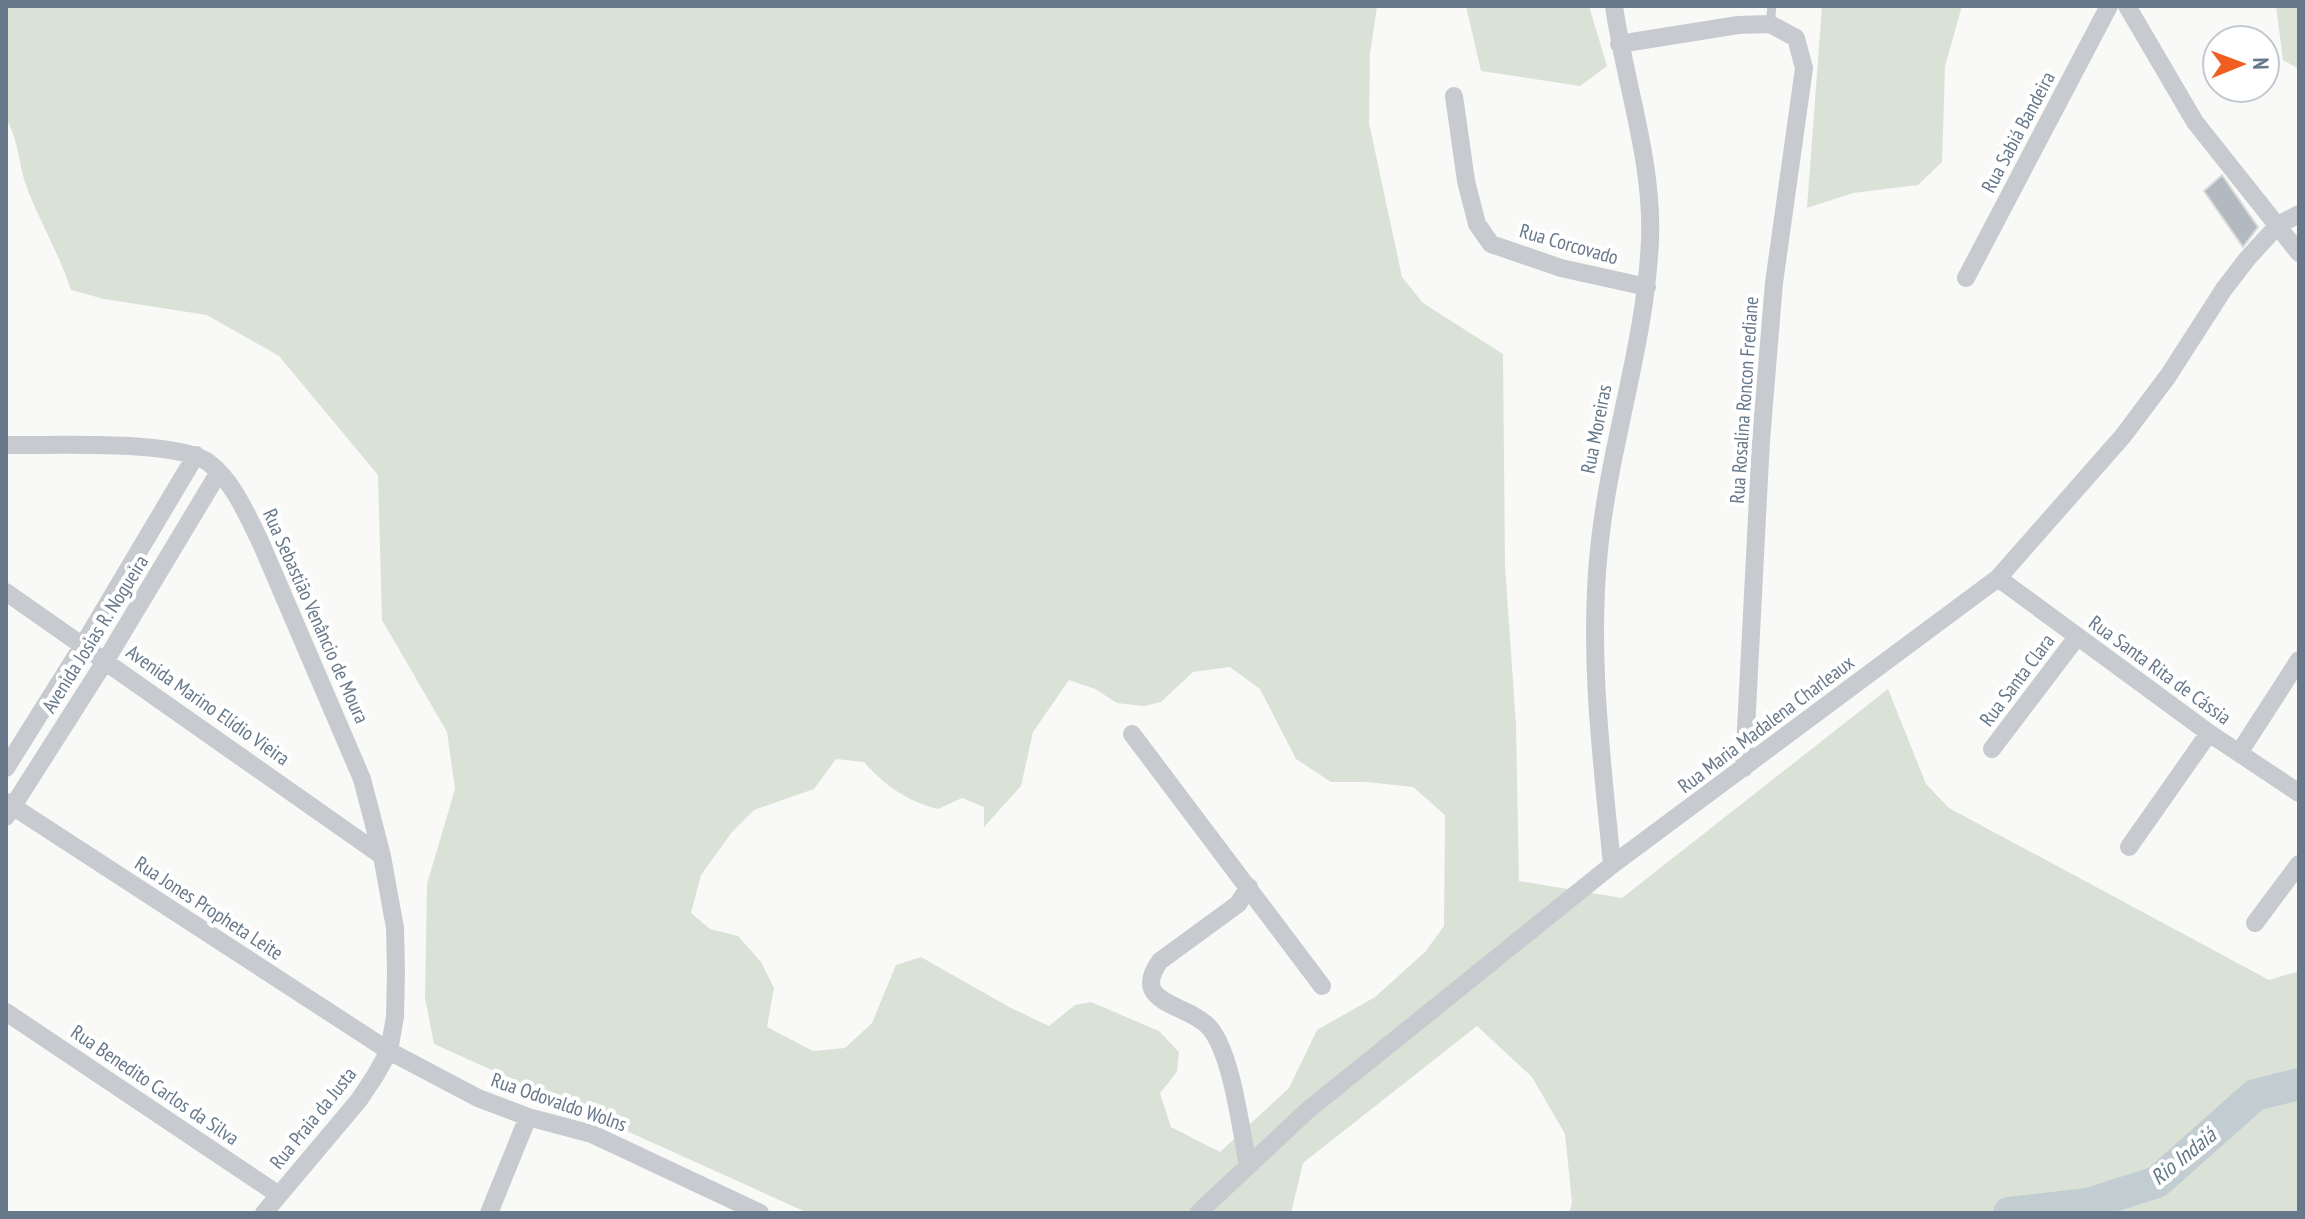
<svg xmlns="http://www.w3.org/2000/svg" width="2305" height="1219" viewBox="0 0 2305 1219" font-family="'PT Sans Narrow',sans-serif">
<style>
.green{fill:#dae2d7;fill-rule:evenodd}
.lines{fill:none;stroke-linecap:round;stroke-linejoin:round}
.river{stroke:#c2cdd2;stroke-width:32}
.building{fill:#b2b9c0;stroke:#dbdbd9;stroke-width:2}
.service{stroke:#c7cbcf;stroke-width:9}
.minor{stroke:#c7cbcf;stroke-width:18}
.labels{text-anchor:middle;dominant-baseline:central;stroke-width:8;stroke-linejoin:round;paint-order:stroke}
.street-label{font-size:20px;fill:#66788a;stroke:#fff}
.water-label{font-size:22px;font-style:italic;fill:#627985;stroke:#fff}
</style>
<rect width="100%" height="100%" fill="#f9f9f7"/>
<path class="green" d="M6,6H1377L1370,54L1369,123L1402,277L1423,303L1503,354L1505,566L1516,725L1519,881L1622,898L1888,689L1926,784L1949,808L2269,980L2299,971V1213H1569L1572,1203L1565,1134L1532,1077L1477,1026L1303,1163L1291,1213H808L434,1044L425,998L427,884L455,789L447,732L382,620L378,475L279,356L207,315L104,299L71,290C59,253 39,221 26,185C18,162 19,140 6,119ZM1230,667L1260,689L1296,759L1331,782H1366L1413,787L1445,815L1444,926L1425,952L1375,997L1317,1030L1289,1088L1220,1152L1171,1127L1160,1093L1177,1072L1179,1052L1159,1031L1091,1002L1075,1005L1049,1026L1009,1007L921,957L896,965L872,1023L845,1048L813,1051L767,1027L774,988L761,962L738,936L710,929L691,913L701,875L732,832L754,810L814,789L836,759L864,762C885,786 907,801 938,809L962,798L984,807V827L1021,786L1033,732L1069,680L1095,689L1117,703L1144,706L1161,702L1193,672Z
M1466,6H1589L1607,66L1580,86L1481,71Z
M1822,6H1962L1945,66L1942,162L1918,185L1853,193L1807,208Z
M2276,6H2299V69L2283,60Z"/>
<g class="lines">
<path class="river" d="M2009,1213L2088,1204L2157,1182L2255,1095L2299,1084"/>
</g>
<path class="building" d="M2222,175L2258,227L2243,247L2204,191Z"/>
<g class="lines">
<path class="service" d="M1770,24L1772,6"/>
<path class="minor" d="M2127,6L2195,122L2299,253
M1619,44L1738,25L1770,24L1796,38L1804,68L1774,283L1761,440L1744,768
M1454,96L1466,181L1477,224L1491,244L1561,268L1647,287
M1966,278L2109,6
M6,445C48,446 180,439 209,463C233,481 247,515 260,541L362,779L382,856L395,928L396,971L395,1017L389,1051L375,1076L359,1100L264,1213
M1998,578L2209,733L2299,793
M6,592L382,856
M1132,734L1322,986
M1992,749L2077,637
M2239,753L2299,660
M6,768L83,645L196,455
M6,802L389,1051L478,1098L528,1117L592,1134L760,1213
M6,817L106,660L219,472
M2129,847L2209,733
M1612,865C1602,760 1588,655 1599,550C1609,446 1646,343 1650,239C1653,160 1625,84 1614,6
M2255,923L2299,864
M6,1012L279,1195
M1248,1166C1241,1131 1232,1051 1208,1026C1186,1003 1129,1004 1160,961L1238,904L1249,887
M489,1213L528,1117
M1198,1213L1308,1110L1612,865L1998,578L2123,436L2168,376L2224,289L2247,259L2278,225L2299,214"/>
</g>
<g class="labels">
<g class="street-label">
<text transform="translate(2018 132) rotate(-62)">Rua Sabiá Bandeira</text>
<text transform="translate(1569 244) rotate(16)">Rua Corcovado</text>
<text transform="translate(1744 400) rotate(-86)">Rua Rosalina Roncon Frediane</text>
<text transform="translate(1596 429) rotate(-79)">Rua Moreiras</text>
<text transform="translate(316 616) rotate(66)">Rua Sebastião Venâncio de Moura</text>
<text transform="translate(95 634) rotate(-58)">Avenida Josias R. Nogueira</text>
<text transform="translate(2160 670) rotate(36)">Rua Santa Rita de Cássia</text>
<text transform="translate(2017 680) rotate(-53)">Rua Santa Clara</text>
<text transform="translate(208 705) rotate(35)">Avenida Marino Elídio Vieira</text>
<text transform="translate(1766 724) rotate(-37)">Rua Maria Madalena Charleaux</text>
<text transform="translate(209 908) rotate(33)">Rua Jones Propheta Leite</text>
<text transform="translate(155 1085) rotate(34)">Rua Benedito Carlos da Silva</text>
<text transform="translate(559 1102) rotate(19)">Rua Odovaldo Wolns</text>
<text transform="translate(313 1118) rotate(-51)">Rua Praia da Justa</text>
</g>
<g class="water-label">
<text transform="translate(2183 1156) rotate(-39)">Rio Indaiá</text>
</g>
</g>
<rect width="2305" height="1219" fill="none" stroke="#66788a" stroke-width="16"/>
<g transform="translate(2241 64) rotate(89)"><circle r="38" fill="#ffffff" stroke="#c2c9d0" stroke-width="2"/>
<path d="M0-6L14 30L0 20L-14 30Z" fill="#f05e20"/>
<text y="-12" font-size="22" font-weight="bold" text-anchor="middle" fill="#66788a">N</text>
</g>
</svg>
